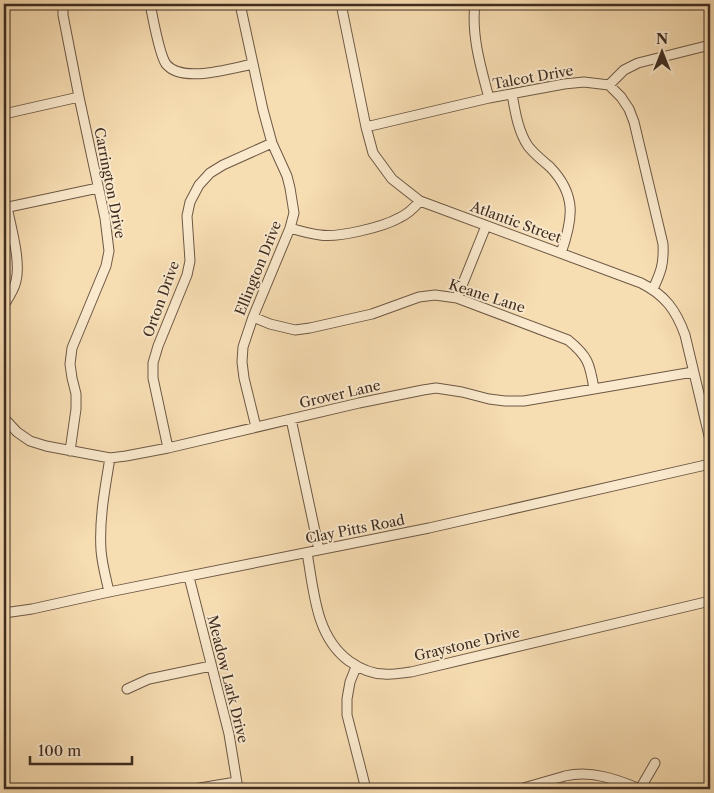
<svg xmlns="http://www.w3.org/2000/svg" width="714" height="793" viewBox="0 0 714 793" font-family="'Libre Caslon Text',serif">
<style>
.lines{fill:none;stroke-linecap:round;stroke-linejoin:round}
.minor-casing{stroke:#6d5845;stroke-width:11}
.minor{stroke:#fae9cd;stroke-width:9}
.labels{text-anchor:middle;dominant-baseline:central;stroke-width:4;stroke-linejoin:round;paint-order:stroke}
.street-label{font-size:14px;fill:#3f2c21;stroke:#fae9cd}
</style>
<rect width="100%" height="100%" fill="#f7ddb2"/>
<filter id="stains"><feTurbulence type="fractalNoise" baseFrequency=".004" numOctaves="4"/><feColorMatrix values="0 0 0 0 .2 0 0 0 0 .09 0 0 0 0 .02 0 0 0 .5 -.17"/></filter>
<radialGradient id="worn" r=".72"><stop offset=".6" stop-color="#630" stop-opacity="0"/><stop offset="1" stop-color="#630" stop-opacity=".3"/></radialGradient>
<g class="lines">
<g class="minor-casing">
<path id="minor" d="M63,4V15L79,97L105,218L109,251L106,266L72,348L70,364L72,378L76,394V409L70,451
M150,4C153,18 159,54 166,64C182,84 232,68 253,64
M240,4L263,110L272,143L287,176L290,188L294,213L290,228L253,317L243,347L242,362L244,378L256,427
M341,4L366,127L373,153L392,179L420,201L641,283C665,295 676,310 685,335L710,440
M475,4C471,35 481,68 489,98
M609,85L624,70L638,63L710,45
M512,94C515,111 518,131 528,146C534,154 542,160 550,167C577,195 573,219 561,253
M4,114L79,97
M366,127L489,98L564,84L584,82L609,85L621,97L629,109L634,122L663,244C664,264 661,272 653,289
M4,208L98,188
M290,228C300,231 310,234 320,235C338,238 383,227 399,218C408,214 414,208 420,201
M457,298L486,226
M4,305C9,297 14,290 16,281C21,261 11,227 7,207
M253,317L270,324L295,330L310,328L372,314L419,297L435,295L457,298L568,340C588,356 590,364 594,389
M4,418L17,432L30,441L46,446L110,458L126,456L168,448L359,403L423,390L436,388L462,392L489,399L505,401H524L693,372
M291,419L319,550
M168,448L153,378V363L158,346L187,275L190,261L187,216L190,202L199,185L210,173L223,165L272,143
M307,553C314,590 315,636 349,661C359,668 371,674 384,674C393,675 402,673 411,672L710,601
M189,577L229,734L238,789
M109,592C106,578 102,564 101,550C99,519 105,488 110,458
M4,613L32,609L109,592L429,528L710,464
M356,667L350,682L347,699V715L366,789
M127,689L149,679L211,666
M194,789L236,782
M520,789C535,785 550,780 565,776C591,770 616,779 640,789
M640,789L655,763"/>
</g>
<use href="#minor" class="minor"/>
</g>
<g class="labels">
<g class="street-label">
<text transform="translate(533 77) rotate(-10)">Talcot Drive</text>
<text transform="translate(110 183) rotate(79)">Carrington Drive</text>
<text transform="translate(516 222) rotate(20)">Atlantic Street</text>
<text transform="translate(258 268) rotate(-68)">Ellington Drive</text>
<text transform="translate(487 296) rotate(18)">Keane Lane</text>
<text transform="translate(161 299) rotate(-70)">Orton Drive</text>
<text transform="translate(340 394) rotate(-13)">Grover Lane</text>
<text transform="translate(355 529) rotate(-11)">Clay Pitts Road</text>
<text transform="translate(467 644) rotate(-13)">Graystone Drive</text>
<text transform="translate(228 679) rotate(76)">Meadow Lark Drive</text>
</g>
</g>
<rect width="714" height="793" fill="none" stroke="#f7ddb2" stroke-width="20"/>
<rect x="5" y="5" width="704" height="783" fill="none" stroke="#3f2c21" stroke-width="2.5"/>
<rect x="10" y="10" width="694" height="773" fill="none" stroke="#3f2c21"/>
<g transform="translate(662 52)" stroke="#fae9cd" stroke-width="4" paint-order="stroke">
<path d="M0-4L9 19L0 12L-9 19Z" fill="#3f2c21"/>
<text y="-8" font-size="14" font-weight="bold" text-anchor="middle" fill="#3f2c21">N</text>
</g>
<path d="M30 756v8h102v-8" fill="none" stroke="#3f2c21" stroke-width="2.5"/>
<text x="38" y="756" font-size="15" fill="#3f2c21" stroke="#fae9cd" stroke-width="4" paint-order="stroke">100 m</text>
<rect width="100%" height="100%" filter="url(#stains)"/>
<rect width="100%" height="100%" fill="url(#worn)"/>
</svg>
